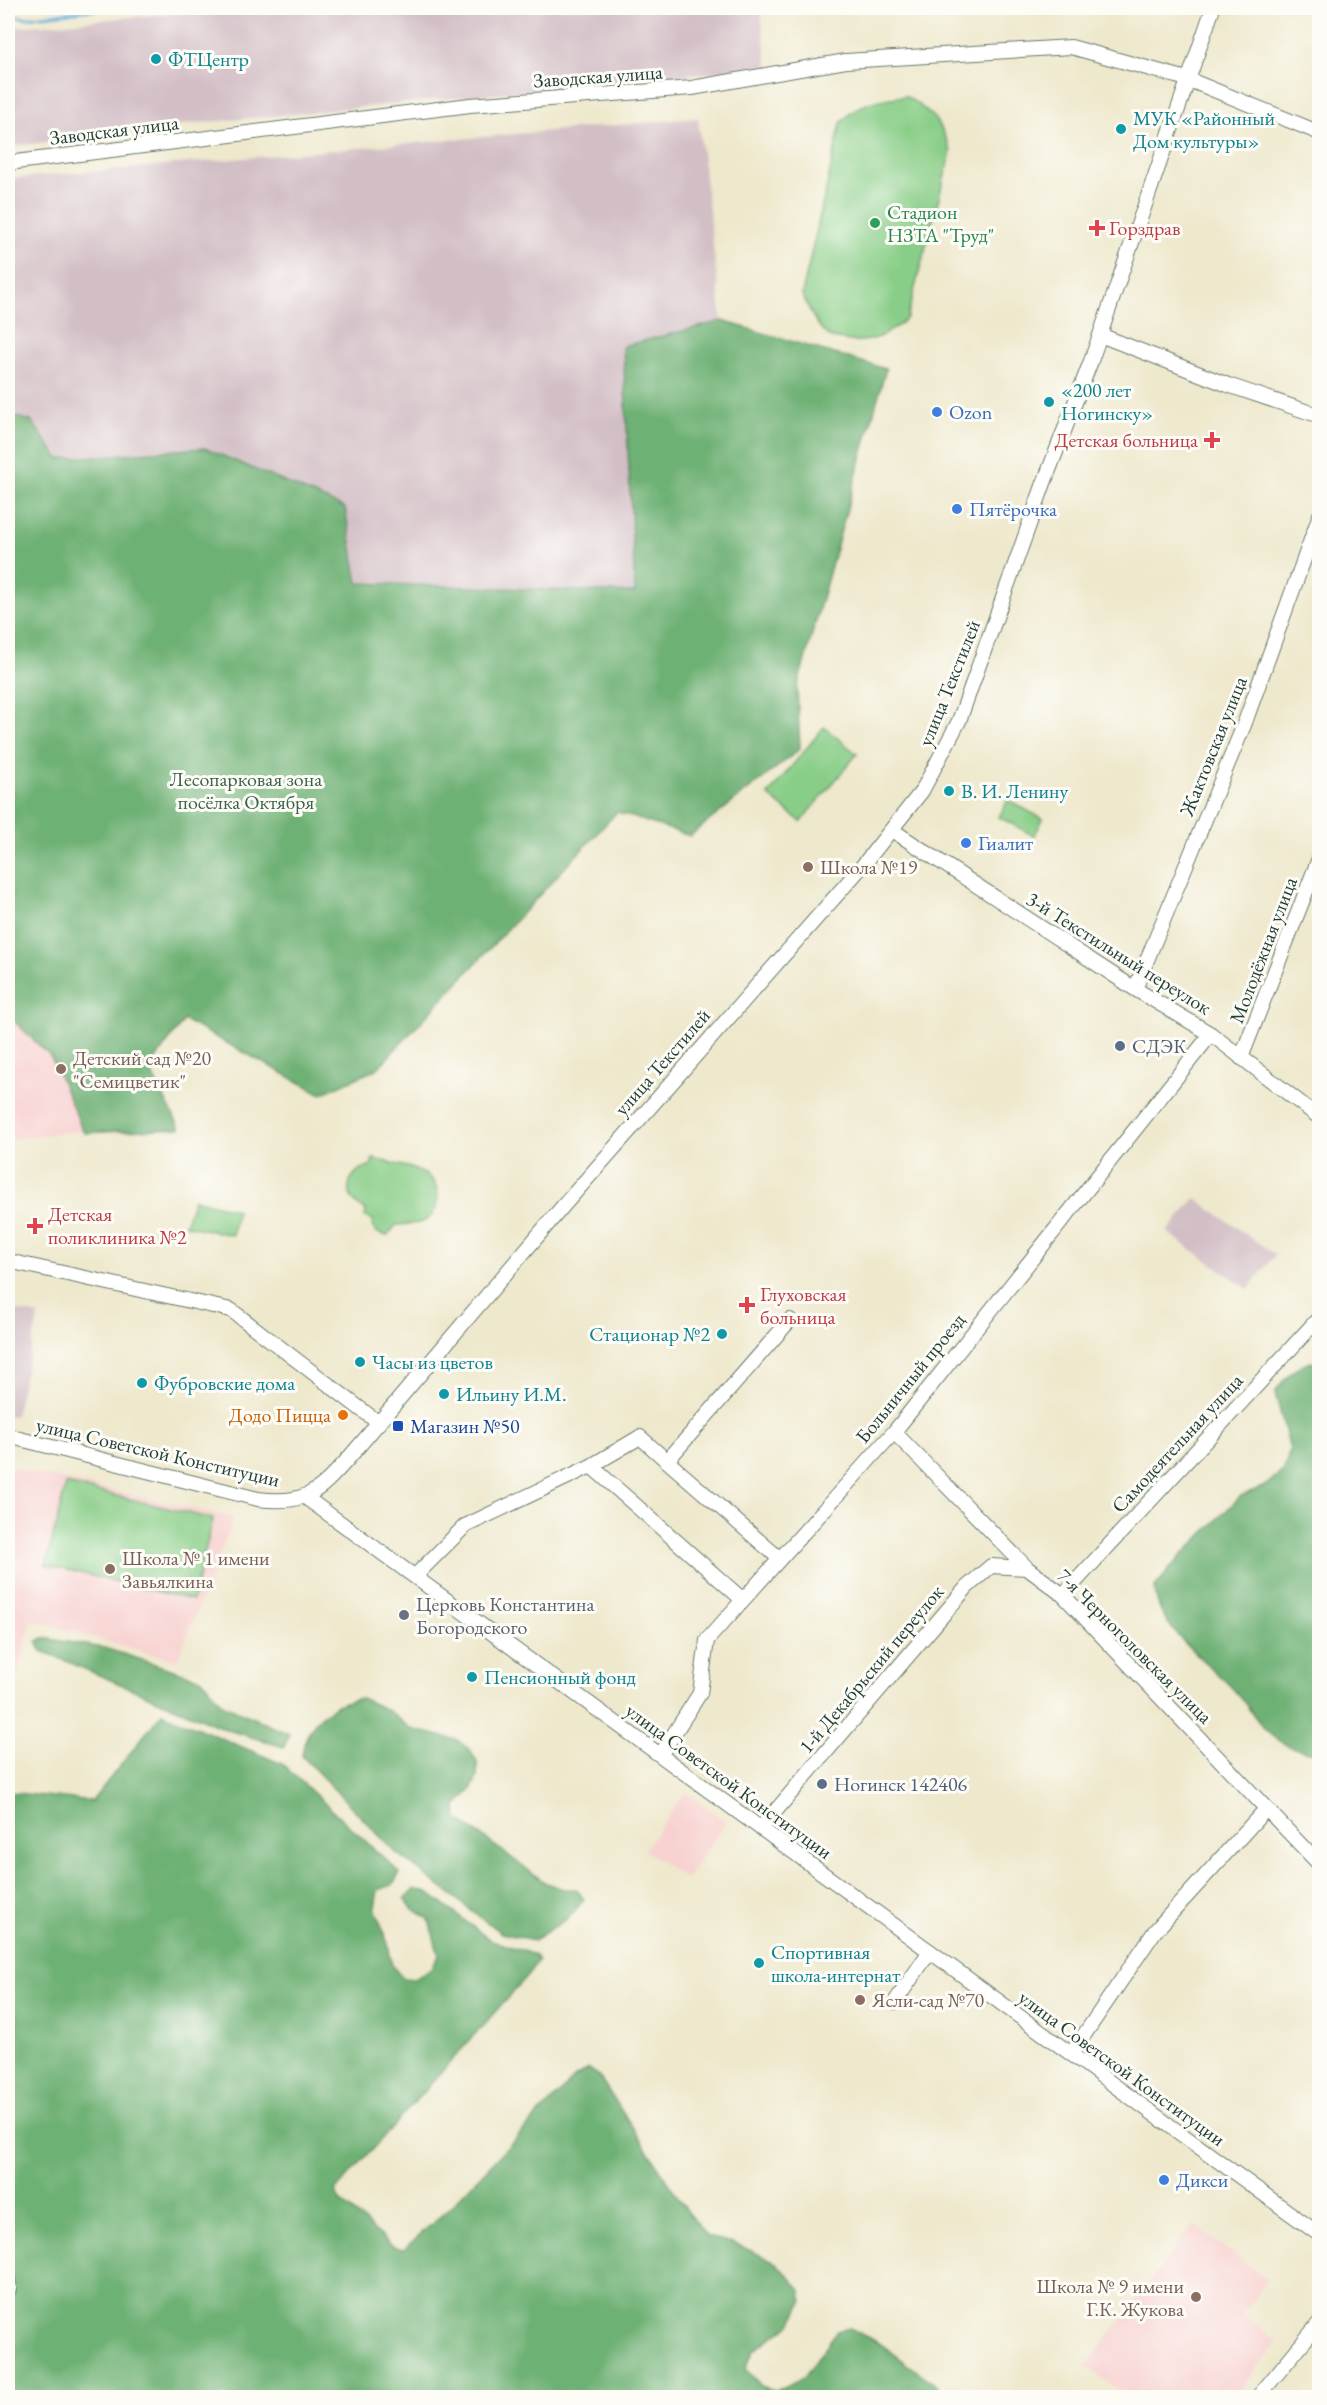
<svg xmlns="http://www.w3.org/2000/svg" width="1327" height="2405" viewBox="0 0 1327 2405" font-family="'EB Garamond',serif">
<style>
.built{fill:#f7d0cf}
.industrial{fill:#d2bec5}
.green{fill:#89ce88;stroke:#54865e;stroke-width:1.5}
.forest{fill:#6eb174;stroke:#467754;stroke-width:1.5}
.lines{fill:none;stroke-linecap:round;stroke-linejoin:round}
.stream{stroke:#62aedb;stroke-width:3}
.minor-casing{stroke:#677969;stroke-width:16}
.minor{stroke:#fff;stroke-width:14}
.culture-dot{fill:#0f9aa8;stroke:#fdfcf7;stroke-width:2}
.leisure-dot{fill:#2e9e5b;stroke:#fdfcf7;stroke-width:2}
.health-dot{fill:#e0444e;stroke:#fdfcf7;stroke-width:2}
.shop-dot{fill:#3f7fe0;stroke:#fdfcf7;stroke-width:2}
.education-dot{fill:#8d6e63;stroke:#fdfcf7;stroke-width:2}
.service-dot{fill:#5c6f8a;stroke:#fdfcf7;stroke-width:2}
.food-dot{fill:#e8710a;stroke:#fdfcf7;stroke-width:2}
.transit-dot{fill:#1a4fb4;stroke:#fdfcf7;stroke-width:2}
.worship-dot{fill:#6b7280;stroke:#fdfcf7;stroke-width:2}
.labels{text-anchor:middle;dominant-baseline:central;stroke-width:6;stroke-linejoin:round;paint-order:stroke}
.culture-label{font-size:20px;fill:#0d838f;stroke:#fdfcf7;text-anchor:start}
.street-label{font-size:20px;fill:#1f3d34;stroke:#fdfcf7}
.leisure-label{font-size:20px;fill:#27864d;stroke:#fdfcf7;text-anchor:start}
.health-label{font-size:20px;fill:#be3a42;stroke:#fdfcf7;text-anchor:start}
.shop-label{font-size:20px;fill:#366cbe;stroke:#fdfcf7;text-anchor:start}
.park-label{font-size:20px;fill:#3a6149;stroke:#fdfcf7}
.education-label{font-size:20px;fill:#785e54;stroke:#fdfcf7;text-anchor:start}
.service-label{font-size:20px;fill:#4e5e75;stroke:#fdfcf7;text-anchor:start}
.food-label{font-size:20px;fill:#c56008;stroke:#fdfcf7;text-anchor:end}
.transit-label{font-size:20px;fill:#164399;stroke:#fdfcf7;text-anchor:start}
.worship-label{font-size:20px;fill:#5b616d;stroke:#fdfcf7;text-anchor:start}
</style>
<rect width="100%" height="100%" fill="#fdfcf7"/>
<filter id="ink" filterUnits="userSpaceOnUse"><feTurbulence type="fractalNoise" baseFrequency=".0167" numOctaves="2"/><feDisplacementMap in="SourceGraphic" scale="12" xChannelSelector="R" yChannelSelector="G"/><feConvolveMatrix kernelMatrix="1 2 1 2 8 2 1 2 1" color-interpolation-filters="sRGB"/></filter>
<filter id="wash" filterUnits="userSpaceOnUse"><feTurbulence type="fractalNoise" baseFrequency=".008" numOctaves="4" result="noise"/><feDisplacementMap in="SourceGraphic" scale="24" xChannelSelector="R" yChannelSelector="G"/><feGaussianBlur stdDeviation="1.35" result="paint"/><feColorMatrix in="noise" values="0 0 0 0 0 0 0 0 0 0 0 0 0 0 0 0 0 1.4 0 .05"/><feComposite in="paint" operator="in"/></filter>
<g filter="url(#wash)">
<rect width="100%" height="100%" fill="#eee8cc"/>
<path class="built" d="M8,855L122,1125L8,1140Z
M8,1467L234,1518L177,1661L32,1620L17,1676L8,1673Z
M686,1792L726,1822L686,1879L644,1850Z
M1193,2224L1268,2280L1242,2314L1277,2341L1235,2397H1129L1086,2367Z"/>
<path class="industrial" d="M238,8H760L768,67L180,125L8,147V28Z
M698,118L722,321L623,346L635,593L357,583L344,508L205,448L59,459L31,421L8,415V179Z
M1195,1198L1275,1255L1248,1289L1167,1232Z
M8,1309L39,1315L15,1416L8,1415Z"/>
<path class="green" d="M906,96C933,114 941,121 951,152L907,318C888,335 870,345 844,340C840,339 834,339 830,337C817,328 808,308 802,294L841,123C858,102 880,99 906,96Z
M824,727L857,754L801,822L768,795Z
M1008,800L1043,819L1034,836L999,817Z
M373,1159C390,1163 412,1166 426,1175C444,1185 440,1213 424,1221C416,1225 405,1224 396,1225L387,1236L376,1232L372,1226L373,1219L365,1217L366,1210C341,1199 344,1171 371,1166Z
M194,1199L237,1210L232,1235L185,1225Z
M66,1484L213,1519L193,1600L46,1565Z"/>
<path class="forest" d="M722,321L886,369L797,688L800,749L690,836L617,812L377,1069L321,1094L184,1020L149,1068L180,1128L84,1133L51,1057L8,1015V415L31,421L59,459L205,448L345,508L358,583L635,593L623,346Z
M1311,1362L1320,1365L1319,1754C1305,1752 1289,1748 1276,1739C1260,1728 1248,1705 1234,1690C1208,1661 1156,1629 1155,1587L1180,1557L1241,1496L1265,1486L1284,1470L1290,1449L1275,1393C1285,1377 1293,1368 1311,1362Z
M43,1638L104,1648L202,1679L222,1704L289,1734L284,1747L228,1730L42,1651L36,1642Z
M361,1698L387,1710L411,1729L457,1740L470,1750L477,1762V1778L470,1791L456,1806L457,1818L546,1883L563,1889H576L584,1899L570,1917L534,1940L501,1933L395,1852L302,1756C305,1724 329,1703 361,1698Z
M162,1713L282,1764L400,1873L393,1885L378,1890L375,1908L388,1944L392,1966L403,1978L414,1979L432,1968L439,1956L429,1919L412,1908L405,1899L414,1889L428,1893L489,1939L534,1955L538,1960L528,1975L335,2191L340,2201L394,2247L404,2249L447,2210L575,2077L589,2069L598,2075L688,2212L708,2237L733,2243L774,2261L800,2288L803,2301L791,2324L753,2351L746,2369L761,2386L776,2391L804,2377L837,2331L850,2328L882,2345L952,2397H8V1792L92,1801Z"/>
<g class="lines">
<path class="stream" d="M8,15L25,18L110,8"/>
</g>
</g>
<g filter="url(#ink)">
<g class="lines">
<g class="minor-casing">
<path id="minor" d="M8,163L470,105L692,88L846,61L1071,47L1187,79L1320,133
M1100,335L1228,385L1320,416
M892,830L1135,989L1211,1034L1320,1118
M1135,989L1244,725L1320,515
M1241,1058L1320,856
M8,1261L231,1310L379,1423
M894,1432L1027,1568L1063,1595L1320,1865
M8,1436L258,1499C304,1505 318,1493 347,1460L564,1205L864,864L922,791L959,721L1044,483L1091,361L1213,8
M591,1466L640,1437L667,1461
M305,1497L1320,2235
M780,1559L667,1461L790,1320
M415,1576L465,1526L591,1466L743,1600
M1063,1595L1320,1317
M661,1754L700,1693L707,1640L894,1432L1211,1034
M761,1828L967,1587L991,1566L1027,1568
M895,2002L930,1951
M1071,2054L1155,1931L1266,1809
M8,2277L9,2289
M1257,2398L1320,2322"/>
</g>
<use href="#minor" class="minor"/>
</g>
</g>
<g class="culture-dot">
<circle cx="156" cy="59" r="6"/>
<circle cx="1121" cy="129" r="6"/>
<circle cx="1049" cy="402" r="6"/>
<circle cx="949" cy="791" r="6"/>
<circle cx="722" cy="1334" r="6"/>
<circle cx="360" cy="1362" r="6"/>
<circle cx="142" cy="1383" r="6"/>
<circle cx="444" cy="1394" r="6"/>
<circle cx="472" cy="1677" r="6"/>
<circle cx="759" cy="1963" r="6"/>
</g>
<circle class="leisure-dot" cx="875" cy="223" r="6"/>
<g class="health-dot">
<path d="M1094 219h6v6h6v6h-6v6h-6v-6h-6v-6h6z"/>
<path d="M1209 431h6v6h6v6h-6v6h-6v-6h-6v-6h6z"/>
<path d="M32 1217h6v6h6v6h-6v6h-6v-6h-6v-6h6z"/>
<path d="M744 1296h6v6h6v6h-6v6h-6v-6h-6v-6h6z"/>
</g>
<g class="shop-dot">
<circle cx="937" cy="412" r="6"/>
<circle cx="957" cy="509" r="6"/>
<circle cx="966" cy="843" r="6"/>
<circle cx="1164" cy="2180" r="6"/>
</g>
<g class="education-dot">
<circle cx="808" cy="867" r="6"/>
<circle cx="61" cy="1069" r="6"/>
<circle cx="110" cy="1569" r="6"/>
<circle cx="860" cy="2000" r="6"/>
<circle cx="1196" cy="2297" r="6"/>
</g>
<g class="service-dot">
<circle cx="1120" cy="1046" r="6"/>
<circle cx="822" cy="1784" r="6"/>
</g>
<circle class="food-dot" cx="343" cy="1415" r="6"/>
<rect class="transit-dot" x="392" y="1420" width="12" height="12" rx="3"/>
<circle class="worship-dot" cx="404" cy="1615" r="6"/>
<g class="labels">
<g class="culture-label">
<text x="168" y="59">ФТЦентр</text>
<text x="1133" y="118">МУК «Районный<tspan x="1133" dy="23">Дом культуры»</tspan></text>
<text x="1061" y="390">«200 лет<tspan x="1061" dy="23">Ногинску»</tspan></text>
<text x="961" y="791">В. И. Ленину</text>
<text x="710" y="1334" text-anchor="end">Стационар №2</text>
<text x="372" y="1362">Часы из цветов</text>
<text x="154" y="1383">Фубровские дома</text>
<text x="456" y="1394">Ильину И.М.</text>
<text x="484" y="1677">Пенсионный фонд</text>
<text x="771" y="1952">Спортивная<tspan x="771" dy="23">школа-интернат</tspan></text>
</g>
<g class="street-label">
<text transform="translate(598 76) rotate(-4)">Заводская улица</text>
<text transform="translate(114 130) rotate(-7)">Заводская улица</text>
<text transform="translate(949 683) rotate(-68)">улица Текстилей</text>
<text transform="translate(1213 746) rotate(-68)">Жактовская улица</text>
<text transform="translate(1263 950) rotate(-69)">Молодёжная улица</text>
<text transform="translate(1119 953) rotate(32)">3-й Текстильный переулок</text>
<text transform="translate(662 1062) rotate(-49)">улица Текстилей</text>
<text transform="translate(910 1378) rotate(-51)">Больничный проезд</text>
<text transform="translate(1177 1443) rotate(-47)">Самодеятельная улица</text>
<text transform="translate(158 1452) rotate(13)">улица Советской Конституции</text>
<text transform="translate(1135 1646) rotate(45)">7-я Черноголовская улица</text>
<text transform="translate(871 1669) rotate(-50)">1-й Декабрьский переулок</text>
<text transform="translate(729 1781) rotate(36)">улица Советской Конституции</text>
<text transform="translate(1122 2068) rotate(36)">улица Советской Конституции</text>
</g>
<g class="leisure-label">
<text x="887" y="212">Стадион<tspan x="887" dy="23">НЗТА "Труд"</tspan></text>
</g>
<g class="health-label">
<text x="1109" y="228">Горздрав</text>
<text x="1198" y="440" text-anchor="end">Детская больница</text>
<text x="48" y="1214">Детская<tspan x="48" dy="23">поликлиника №2</tspan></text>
<text x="760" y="1294">Глуховская<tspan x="760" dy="23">больница</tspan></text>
</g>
<g class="shop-label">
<text x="949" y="412">Ozon</text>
<text x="969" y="509">Пятёрочка</text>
<text x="978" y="843">Гиалит</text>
<text x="1176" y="2180">Дикси</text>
</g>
<g class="park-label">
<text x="246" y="779">Лесопарковая зона<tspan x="246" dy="23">посёлка Октября</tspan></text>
</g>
<g class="education-label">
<text x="820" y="867">Школа №19</text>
<text x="73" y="1058">Детский сад №20<tspan x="73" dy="23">"Семицветик"</tspan></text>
<text x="122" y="1558">Школа № 1 имени<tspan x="122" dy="23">Завьялкина</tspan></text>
<text x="872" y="2000">Ясли-сад №70</text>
<text x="1184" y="2286" text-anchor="end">Школа № 9 имени<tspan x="1184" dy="23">Г.К. Жукова</tspan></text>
</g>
<g class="service-label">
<text x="1132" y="1046">СДЭК</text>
<text x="834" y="1784">Ногинск 142406</text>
</g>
<g class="food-label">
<text x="331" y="1415">Додо Пицца</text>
</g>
<g class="transit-label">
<text x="410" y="1426">Магазин №50</text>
</g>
<g class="worship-label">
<text x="416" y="1604">Церковь Константина<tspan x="416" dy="23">Богородского</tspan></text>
</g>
</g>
<rect width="1327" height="2405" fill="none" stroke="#fdfcf7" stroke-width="30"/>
</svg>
